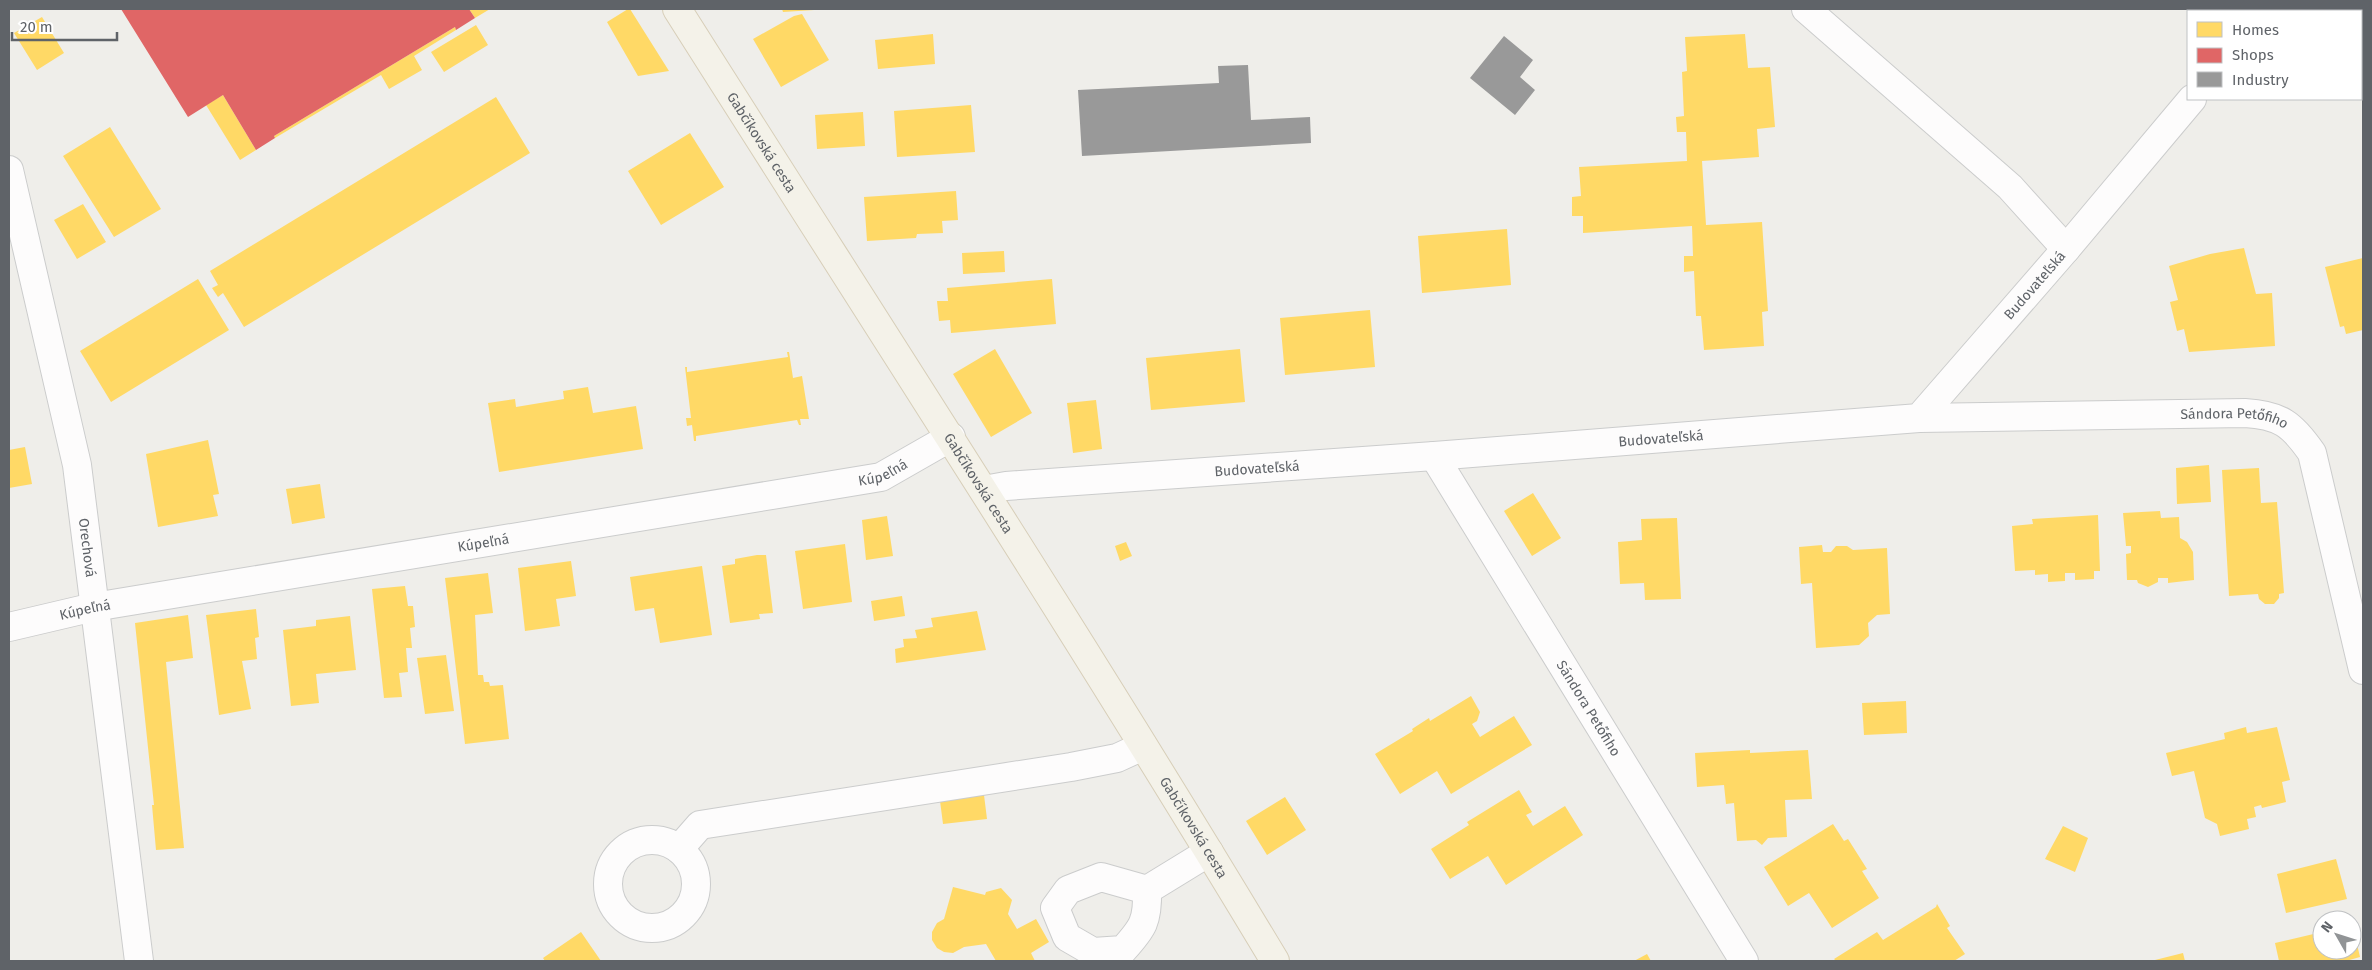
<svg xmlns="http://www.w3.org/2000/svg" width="2372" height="970" viewBox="0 0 2372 970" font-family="'Fira Sans',sans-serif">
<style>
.homes{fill:#ffd966}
.shops{fill:#e06666}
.industry{fill:#999}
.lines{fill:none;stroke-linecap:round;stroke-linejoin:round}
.minor-casing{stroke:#cbcccc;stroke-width:30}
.major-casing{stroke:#d7ceb8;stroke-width:30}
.minor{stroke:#fdfcfc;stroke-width:28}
.major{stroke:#f4f2e9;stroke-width:28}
.labels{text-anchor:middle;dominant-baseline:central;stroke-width:5;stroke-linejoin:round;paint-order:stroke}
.street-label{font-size:14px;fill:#5f6368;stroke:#fff}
</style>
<rect width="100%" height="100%" fill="#efeeea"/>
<path class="homes" d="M469,9H490L475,18Z
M628,9H630L669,71L638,76L607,22Z
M782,9H814V10L783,12Z
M802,14L829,60L781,87L753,39L794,16Z
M42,17L64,53L37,70L14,33Z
M476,25L488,45L444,72L431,52Z
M455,27L456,30L414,56L422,70L389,89L381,75L275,138L274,136Z
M933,34L935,64L878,69L875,40Z
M1745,34L1748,68L1770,67L1775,127L1757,129L1759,157L1702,161L1706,225L1762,222L1768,311L1762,312L1764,346L1704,350L1701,316H1696L1694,271L1684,272V256H1693L1692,226L1583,233V216H1572V197L1581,196L1579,167L1687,161L1686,132H1677L1676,117L1684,116L1682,72L1687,71L1685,37Z
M223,95L256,150L240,160L206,105Z
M496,97L530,153L244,327L223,293L218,297L212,288L218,285L210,271Z
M971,105L975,152L897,157L894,111Z
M863,112L865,146L817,149L815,115Z
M110,127L161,209L114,237L63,156Z
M690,133L724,187L661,225L628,171Z
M956,191L958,220L942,221L943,233L917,234L916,238L867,241L864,197Z
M83,204L106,242L77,259L54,220Z
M1507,229L1511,285L1422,293L1418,236Z
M2244,248L2256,294L2272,293L2275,346L2189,352L2184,329L2177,331L2170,302L2178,300L2169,266L2210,254Z
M1004,251L1005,272L963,274L962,253Z
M2363,258V330L2346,334L2344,326L2340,327L2325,267Z
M198,279L229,330L111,402L80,351Z
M1052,279L1056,324L951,333L950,320L939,321L937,301H948L947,288Z
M1370,310L1375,367L1285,375L1280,318Z
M995,349L1032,413L991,437L953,374Z
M1240,349L1245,402L1151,410L1146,358Z
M787,352H789L793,378L802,376L809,419H800L801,425H799L797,420L696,436V441H694L692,425L687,426L686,418H691L685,367H687V372L788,357Z
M588,387L593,413L636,406L643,449L499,472L488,403L515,399L516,407L564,399L563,391Z
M1096,400L1102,449L1073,453L1067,403Z
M208,440L219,494L213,495L218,516L158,527L146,454Z
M25,447L32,484L9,488V450Z
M2209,465L2211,502L2177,504L2176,468Z
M2259,468L2261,503L2277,502L2284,593L2279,594V598L2274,604H2265L2259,599L2258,594L2229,596L2222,470Z
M320,484L325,518L292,524L286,489Z
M1533,493L1561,538L1532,556L1504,511Z
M2160,511L2161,518L2179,517L2180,538L2187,542L2193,552L2194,580L2168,583V578H2158V582L2148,587L2138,583L2137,580H2127L2126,554L2131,553V546H2126L2123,513Z
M2098,515L2100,571H2094V579L2075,580V573H2065V581L2048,582V574L2035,575V570L2015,571L2012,526L2033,524L2032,519Z
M887,516L893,556L866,560L862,520Z
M1677,518L1681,599L1645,600L1644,583L1620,584L1618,542L1642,540L1641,519Z
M1126,542L1132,556L1120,561L1115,546Z
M845,544L852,602L803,609L795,551Z
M1822,545L1823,552H1831L1836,546H1847L1853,550L1887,548L1890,614L1877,615L1868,623L1869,636L1859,645L1816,648L1812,583L1801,584L1799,547Z
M757,555H766L773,613L759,614L760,619L730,623L722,566L735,564V559Z
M571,561L576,596L556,599L560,626L525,631L518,568Z
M702,566L712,635L660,643L654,608L635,611L630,577Z
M488,573L493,613L475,615L478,675H483L484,682H489L490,686L503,685L509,739L465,744L445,578Z
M405,586L408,606H413L415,627L410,628L412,648H406L408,672L399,673L402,697L384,698L372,589Z
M902,596L905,616L874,621L871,601Z
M256,609L259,637L255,638L257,659L242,661L251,709L219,715L206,615Z
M977,611L986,650L896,663L895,649L904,647L903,639L917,638L915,630L933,627L931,618Z
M188,615L193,658L166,662L184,848L156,850L152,805H154L135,623Z
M350,616L356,670L316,674L319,703L291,706L283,630L316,626V620Z
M446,655L454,711L425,714L417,658Z
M1471,696L1480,712L1477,721L1472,724L1480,737L1514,716L1532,745L1451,794L1437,771L1400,794L1375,754L1413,731L1412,729L1429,718L1430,721Z
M1906,701L1907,733L1864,735L1862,703Z
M2246,727L2247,733L2277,727L2290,780L2282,782L2286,802L2262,808L2261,805L2254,807L2256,817L2247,819L2249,829L2220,836L2217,824L2205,818L2194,771L2172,776L2166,753L2225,739L2224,733Z
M1750,750V753L1808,750L1812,799L1785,800L1787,837L1768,838L1762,845L1756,840L1737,841L1734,803L1726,804L1724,785L1697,787L1695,753Z
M983,787L987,819L943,824L939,793Z
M1519,790L1532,812L1526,815L1533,826L1565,806L1583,835L1506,885L1488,856L1450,879L1431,849L1469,825L1467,822Z
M1285,797L1306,830L1267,855L1246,821Z
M1833,824L1844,841L1848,839L1867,869L1862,871L1879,898L1832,928L1809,893L1788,906L1764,867Z
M2063,826L2088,838L2075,872L2045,859Z
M2336,859L2347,899L2286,913L2277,874Z
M953,887L985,895L986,892L1001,888L1012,900L1008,914L1017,929L1036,919L1049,942L1031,953L1035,961H996L986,944L964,947L953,953L944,952L937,948L932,940V932L937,923L944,919Z
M1937,904L1950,926L1947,928L1965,954L1954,961H1836L1834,959L1877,932L1883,940L1936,907Z
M2353,927L2360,957L2346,961H2279L2275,943L2322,932V950H2352Z
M581,932L601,961H545L543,958Z
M2183,953L2185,961H2151Z
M1647,954L1651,961H1634Z"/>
<path class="shops" d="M121,9H469L475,18L456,30L455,27L274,136L275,138L256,150L223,95L188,117Z"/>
<path class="industry" d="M1504,36L1533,60L1520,77L1535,90L1515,115L1470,78Z
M1248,65L1251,120L1310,117L1311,143L1082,156L1078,90L1219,83L1218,66Z"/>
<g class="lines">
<g class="minor-casing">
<g id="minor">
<path d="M1806,9L2010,187L2066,249"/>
<path d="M2266,11L2268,9"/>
<path id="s1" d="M9,170L77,465L139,961"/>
<path id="s2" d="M1919,418L2245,413C2280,415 2292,424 2312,453L2363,670"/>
<path id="s3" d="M1434,456L1744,961"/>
<path id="s4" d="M984,490L1006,486L1434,456L1919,418L2066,249L2192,99"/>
<path id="s5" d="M9,627L94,607L881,477L951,437"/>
<circle cx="652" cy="884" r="44"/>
<path d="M679,849L700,825L1071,767L1117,758L1143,746"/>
<path d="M1147,890C1148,921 1143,928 1123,950L1093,952L1067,937L1055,908L1068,890L1101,877L1147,890L1209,852"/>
</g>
</g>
<g class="major-casing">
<g id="major">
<path id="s6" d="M677,9C877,325 1082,640 1275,961"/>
</g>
</g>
<use href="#minor" class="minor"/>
<use href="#major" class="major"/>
</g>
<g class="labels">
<g class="street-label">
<text stroke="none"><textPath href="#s6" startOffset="158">Gabčíkovská cesta</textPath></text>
<text stroke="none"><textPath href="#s4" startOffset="1114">Budovateľská</textPath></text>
<text stroke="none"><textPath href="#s2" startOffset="316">Sándora Petőfiho</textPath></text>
<text stroke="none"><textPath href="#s4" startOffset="679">Budovateľská</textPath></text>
<text stroke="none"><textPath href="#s4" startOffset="274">Budovateľská</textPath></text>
<text stroke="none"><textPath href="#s5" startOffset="888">Kúpeľná</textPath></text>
<text stroke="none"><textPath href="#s6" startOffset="562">Gabčíkovská cesta</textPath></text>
<text stroke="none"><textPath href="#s5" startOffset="482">Kúpeľná</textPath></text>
<text stroke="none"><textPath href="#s1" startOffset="386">Orechová</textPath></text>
<text stroke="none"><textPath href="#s5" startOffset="78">Kúpeľná</textPath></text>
<text stroke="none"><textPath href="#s3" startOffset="296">Sándora Petőfiho</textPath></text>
<text stroke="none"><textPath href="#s6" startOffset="968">Gabčíkovská cesta</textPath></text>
</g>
</g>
<rect width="2372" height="970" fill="none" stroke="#5f6368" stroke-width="20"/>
<rect x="2187" y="10" width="175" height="90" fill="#ffffff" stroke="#bfc1c3"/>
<rect x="2197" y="22" width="25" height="15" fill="#ffd966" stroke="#bfc1c3"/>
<text x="2232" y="35" font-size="15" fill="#5f6368">Homes</text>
<rect x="2197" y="48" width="25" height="15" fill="#e06666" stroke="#bfc1c3"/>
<text x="2232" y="60" font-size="15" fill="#5f6368">Shops</text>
<rect x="2197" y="72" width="25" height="15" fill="#999999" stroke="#bfc1c3"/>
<text x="2232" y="85" font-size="15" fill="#5f6368">Industry</text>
<g transform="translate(2337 935) rotate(309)"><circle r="24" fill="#ffffff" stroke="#bfc1c3"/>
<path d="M0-4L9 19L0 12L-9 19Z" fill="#919496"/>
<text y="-8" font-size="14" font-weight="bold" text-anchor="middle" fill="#5f6368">N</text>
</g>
<path d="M12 32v8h105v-8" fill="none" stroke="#5f6368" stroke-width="2.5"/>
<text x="20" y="32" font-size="15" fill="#5f6368" stroke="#ffffff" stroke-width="4" paint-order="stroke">20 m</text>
</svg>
